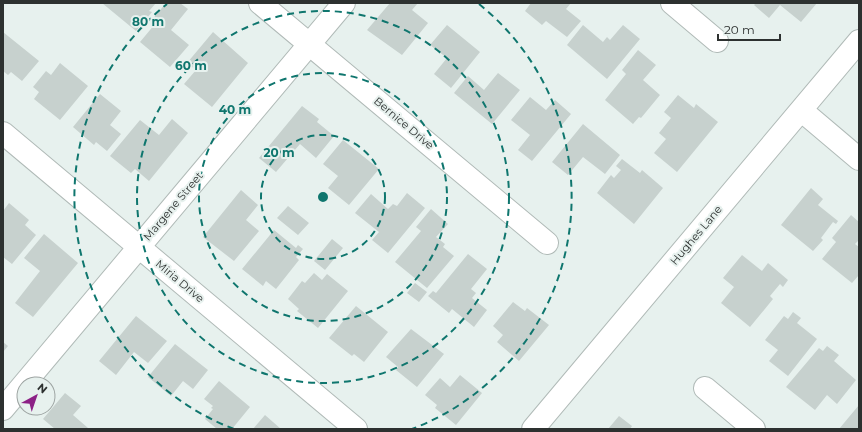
<svg xmlns="http://www.w3.org/2000/svg" width="862" height="432" viewBox="0 0 862 432" font-family="Montserrat,sans-serif">
<style>
.building{fill:#c7d1ce}
.lines{fill:none;stroke-linecap:round;stroke-linejoin:round}
.minor-casing{stroke:#b0bab7;stroke-width:24}
.minor{stroke:#fff;stroke-width:22}
.ring{fill:none;stroke:#0f766e;stroke-width:2;stroke-dasharray:7 5}
.labels{text-anchor:middle;dominant-baseline:central;stroke-width:4;stroke-linejoin:round;paint-order:stroke}
.street-label{font-size:11px;fill:#2d3130;stroke:#e7f1ee}
.centre{fill:#0f766e;stroke:#e7f1ee;stroke-width:2}
.ring-label{font-size:12px;text-anchor:middle;font-weight:bold;fill:#0f766e;stroke:#e7f1ee;stroke-width:4;stroke-linejoin:round;paint-order:stroke}
</style>
<rect width="100%" height="100%" fill="#e7f1ee"/>
<path class="building" d="M102,3H156L149,11L152,12L136,31Z
M166,3H180L188,9L171,30L189,45L170,67L140,42L155,24L151,21Z
M390,3H418L412,10L428,23L402,55L367,30Z
M531,3H571L566,9L581,21L567,37L546,21L542,25L525,11Z
M756,3H817L801,22L780,5L769,18L754,5Z
M447,25L480,52L451,88L434,74L447,58L430,45Z
M583,25L603,42L607,37L610,40L623,25L640,39L607,79L567,45Z
M3,32L39,61L22,81L11,72L8,75L3,71Z
M213,32L248,63L212,107L184,84L196,70L187,63Z
M638,50L656,65L643,80L660,95L641,118L639,117L633,124L605,100L626,74L622,70Z
M60,63L88,86L60,120L34,99L39,92L33,87L46,71L51,75Z
M498,73L520,90L492,124L454,93L468,76L484,90Z
M100,94L121,111L110,125L121,134L107,151L96,142L94,145L73,127Z
M678,95L694,108L696,104L718,122L677,172L654,153L666,139L659,133L671,118L664,112Z
M530,97L546,110L555,100L571,114L532,161L518,150L530,135L511,120Z
M302,106L319,119L317,122L334,136L316,158L300,144L276,172L259,158Z
M172,119L188,133L149,181L135,169L131,173L110,156L140,120L159,135Z
M583,124L620,155L605,174L583,157L568,175L552,162Z
M343,140L379,169L349,205L328,188L338,176L323,164Z
M622,159L640,173L642,170L663,188L634,224L597,193L611,175L614,178L621,170L616,166Z
M811,188L823,199L818,205L838,221L836,224L833,222L821,238L823,240L813,251L781,225Z
M241,190L258,205L246,220L259,231L234,261L203,237Z
M407,193L425,208L388,253L372,240L379,232L355,213L371,194L388,209L393,204L397,206Z
M9,203L29,220L25,225L36,235L12,264L3,257V211Z
M288,206L309,223L298,235L277,218Z
M431,209L448,224L436,237L445,244L443,247L454,256L427,288L395,262L421,231L416,227Z
M851,215L859,222V240L855,244L859,247V275L852,283L822,259L836,242L832,238Z
M274,230L296,248L298,245L303,249L296,257L299,260L276,289L266,281L263,286L242,269Z
M44,234L78,263L33,317L15,303L40,271L24,258Z
M332,239L343,248L325,270L314,261Z
M468,254L487,269L471,289L476,293L472,298L487,310L474,327L452,309L449,313L428,296L433,291L436,293Z
M742,255L762,271L768,263L788,280L783,287L780,284L770,296L773,299L750,327L721,303L734,287L723,278Z
M314,273L322,280L327,274L348,291L318,328L297,311L299,309L288,299L302,281L305,283Z
M415,283L427,292L419,302L407,293Z
M513,302L525,311L527,308L549,325L519,361L497,342L503,335L493,326Z
M356,306L388,332L364,362L354,354L352,356L329,338Z
M793,312L801,318L797,323L817,339L788,376L769,361L778,350L765,340L784,316L788,319Z
M136,316L167,341L148,363L134,352L116,375L99,361Z
M411,329L444,354L417,387L396,370L398,367L386,357Z
M3,342L8,346L3,352Z
M175,344L208,370L193,389L183,381L171,396L148,377Z
M827,346L839,355L834,361L856,380L837,404L827,395L815,410L786,387L819,348L823,351Z
M460,375L482,393L456,425L435,408L437,405L425,395L440,378L450,387Z
M219,381L250,407L232,429H217L205,419L213,409L211,408L213,406L204,399Z
M65,393L81,406L73,415L88,428L87,429H55L43,419Z
M859,405V429H839Z
M265,415L281,429H253Z
M619,416L632,426L630,429H608Z"/>
<g class="lines">
<g class="minor-casing">
<path id="minor" d="M260,3L547,243
M672,3L717,41
M801,110L859,159
M3,133L356,429
M705,388L754,429
M3,409L344,3
M533,429L859,41"/>
</g>
<use href="#minor" class="minor"/>
</g>
<g class="ring">
<circle cx="323" cy="197" r="62"/>
<circle cx="323" cy="197" r="124"/>
<circle cx="323" cy="197" r="186"/>
<path d="M234 429A248 248 0 0 1 167 4M479 4A248 248 0 0 1 412 429"/>
</g>
<g class="labels">
<g class="street-label">
<text transform="translate(404 123) rotate(40)">Bernice Drive</text>
<text transform="translate(173 206) rotate(-50)">Margene Street</text>
<text transform="translate(696 235) rotate(-50)">Hughes Lane</text>
<text transform="translate(180 281) rotate(40)">Miria Drive</text>
</g>
</g>
<circle cx="323" cy="197" r="6" class="centre"/>
<g class="ring-label">
<text x="148" y="26">80 m</text>
<text x="191" y="70">60 m</text>
<text x="235" y="114">40 m</text>
<text x="279" y="157">20 m</text>
</g>
<rect width="862" height="432" fill="none" stroke="#2d3130" stroke-width="8"/>
<g transform="translate(36 396) rotate(40)"><circle r="19" fill="#e7f1ee" stroke="#9da4a2"/>
<path d="M0-3L7 15L0 10L-7 15Z" fill="#8c2186"/>
<text y="-6" font-size="11" font-weight="bold" text-anchor="middle" fill="#2d3130">N</text>
</g>
<path d="M718 34v6h62v-6" fill="none" stroke="#2d3130" stroke-width="2"/>
<text x="724" y="34" font-size="12" fill="#2d3130" stroke="#e7f1ee" stroke-width="3" paint-order="stroke">20 m</text>
</svg>
